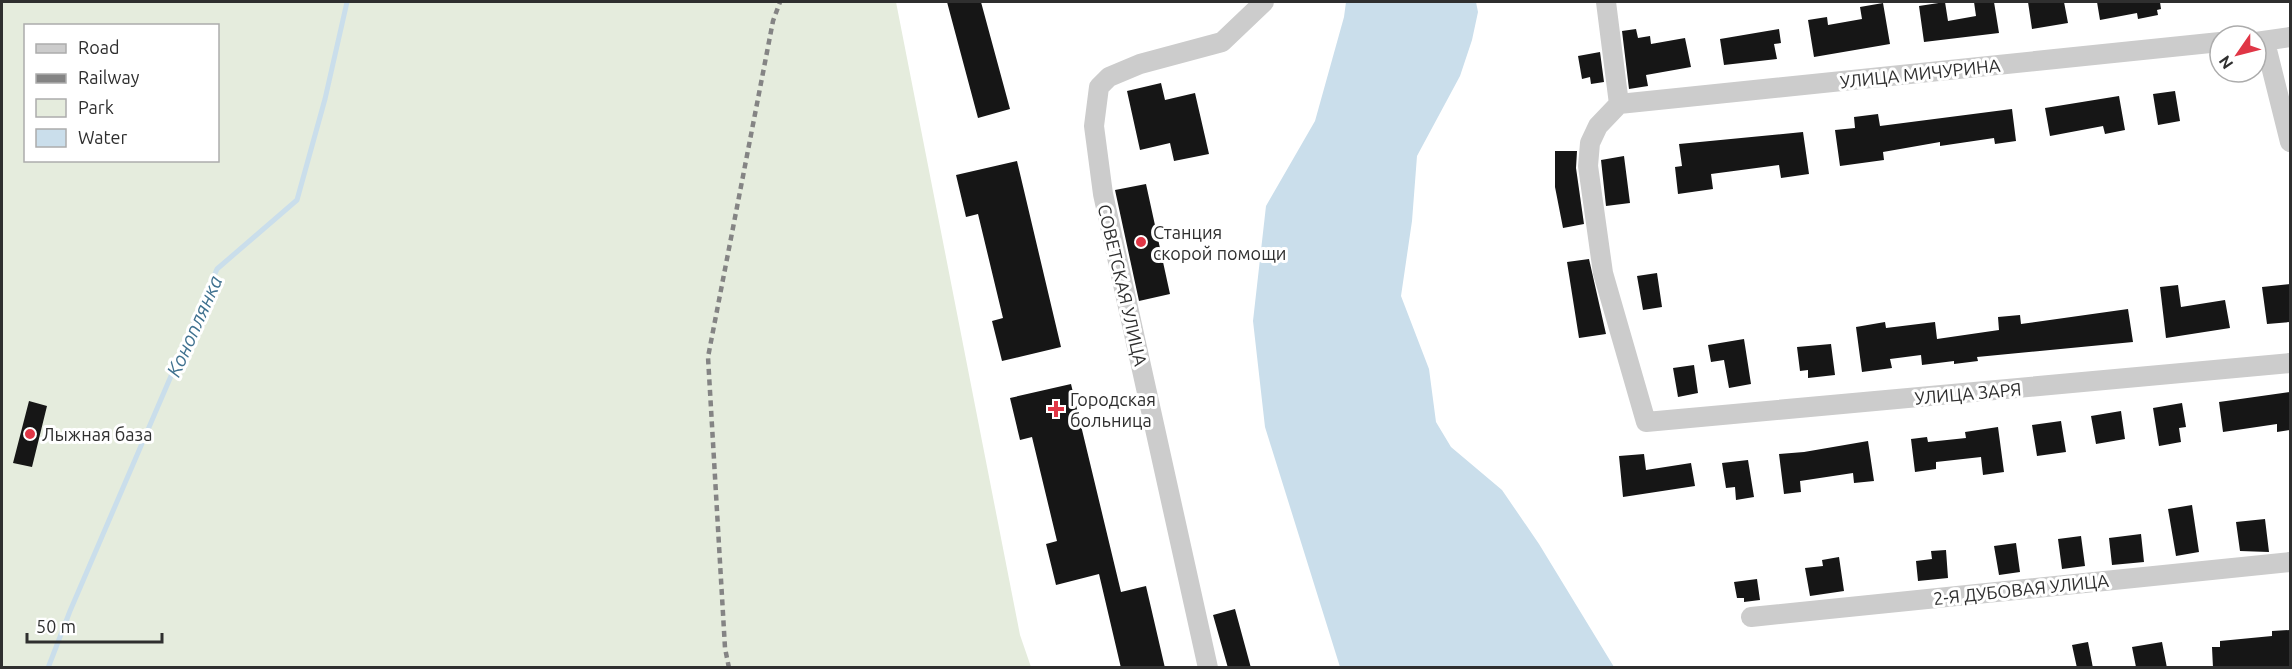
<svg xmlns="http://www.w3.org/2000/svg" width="2292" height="669" viewBox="0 0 2292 669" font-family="Ubuntu,sans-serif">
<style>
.green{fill:#e5ecdd;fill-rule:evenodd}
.water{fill:#cadeeb}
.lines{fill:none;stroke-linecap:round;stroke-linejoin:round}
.stream{stroke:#cadeeb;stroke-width:5}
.building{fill:#161616}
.minor{stroke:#ccc;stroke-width:20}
.rail{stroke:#848484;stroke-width:4.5;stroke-dasharray:6 4.5;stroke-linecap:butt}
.poi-dot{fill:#e03646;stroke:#fff;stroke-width:2}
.labels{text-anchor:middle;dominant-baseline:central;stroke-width:6;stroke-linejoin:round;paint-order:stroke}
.street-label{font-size:18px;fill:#2f2f2f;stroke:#fff}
.poi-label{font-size:18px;fill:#2f2f2f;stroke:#fff;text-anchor:start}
.water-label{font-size:20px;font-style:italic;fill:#3f718f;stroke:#fff}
</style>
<rect width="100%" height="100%" fill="#fff"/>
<path class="green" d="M2,2H896L1020,635L1031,667H2ZM26,26H218V160H26Z"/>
<path class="water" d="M1346,2H1476L1478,12L1472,40L1460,76L1417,156L1412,221L1401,296L1429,369L1436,422L1451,447L1502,490L1539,544L1614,667H1340L1265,427L1253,321L1266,206L1315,121L1344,17Z"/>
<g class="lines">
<path class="stream" d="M48,668L70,611L217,269L297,200L325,99L347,2"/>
</g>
<path class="building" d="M947,2H981L1010,109L978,118Z
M1945,2L1948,21L1976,16L1974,2H1994L1999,33L1924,42L1919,6Z
M2028,2H2064L2068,23L2032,29Z
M2097,2H2160L2161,9L2157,10L2158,15L2138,19L2137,13L2100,20Z
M1883,3L1890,44L1814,57L1808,20L1827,17L1828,25L1862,19L1860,7Z
M1636,29L1638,38L1650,36L1651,44L1685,38L1691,67L1646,75L1648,86L1629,89L1622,31Z
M1779,29L1781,43L1774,44L1777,59L1724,65L1720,39Z
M1600,52L1604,82L1591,84L1590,77L1582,79L1578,56Z
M1161,83L1165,100L1195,93L1209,154L1174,161L1170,143L1140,150L1127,91Z
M2175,91L2180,121L2158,125L2153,94Z
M2119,96L2125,130L2105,134L2103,126L2050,136L2045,108Z
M2012,109L2016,141L1995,144L1994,138L1940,146V142L1883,152L1884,160L1840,166L1835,130L1855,128L1854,117L1878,114L1880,126Z
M1803,132L1809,174L1781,178L1779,165L1711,174L1713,189L1678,194L1675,167L1682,166L1679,144Z
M1555,151H1577L1576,168L1584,224L1563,228L1555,187Z
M1624,156L1630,203L1606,206L1601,160Z
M1017,161L1061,347L1002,361L992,321L1003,318L978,214L966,217L956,175Z
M1146,184L1170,294L1139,301L1115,190Z
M1589,259L1606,334L1579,338L1567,262Z
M1657,273L1662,307L1643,310L1637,276Z
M2290,284V322L2267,324L2262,287Z
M2178,285L2181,307L2225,300L2230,328L2166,338L2160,287Z
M2128,309L2133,342L1977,357L1978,361L1954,364V361L1922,365L1921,355L1890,359L1892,368L1862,372L1856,327L1885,322L1886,328L1935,322L1937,339L1999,330L1998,317L2020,315L2021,324Z
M1744,339L1751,384L1729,388L1724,360L1711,362L1708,345Z
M1831,344L1835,375L1808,378V370L1800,371L1797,347Z
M1694,365L1698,393L1678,397L1673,368Z
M1071,384L1121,592L1146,586L1165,668H1121L1099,574L1056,585L1046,544L1057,541L1032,437L1020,440L1010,398Z
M2290,392V430L2277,432V424L2223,432L2219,402Z
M29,401L47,406L32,467L13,463Z
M2182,403L2186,427L2179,428L2181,442L2159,446L2153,408Z
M2121,411L2125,439L2096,444L2091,416Z
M2061,421L2066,452L2037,456L2032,425Z
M1998,427L2004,472L1983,475L1981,457L1936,462V469L1915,472L1911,439L1927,437L1928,442L1966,438L1965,432Z
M1868,441L1874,481L1854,483L1853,473L1800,481L1801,492L1784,494L1779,454L1804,452Z
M1644,454L1646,470L1691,463L1695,486L1623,497L1619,456Z
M1748,460L1754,497L1736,500L1735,487L1726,488L1722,463Z
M2192,505L2199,552L2176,556L2168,509Z
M2265,519L2269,552L2240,551L2236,522Z
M2141,534L2144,562L2112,565L2109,538Z
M2081,536L2085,566L2062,569L2058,539Z
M2016,543L2020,572L1999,575L1994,546Z
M1946,550L1948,578L1918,581L1916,561L1932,559L1931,551Z
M1839,557L1844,591L1810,596L1805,568L1823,566L1822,560Z
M1757,579L1760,600L1744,602V598H1737L1734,582Z
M1235,609L1251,668H1228L1213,615Z
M2290,630V668H2213L2212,647H2220V641L2272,636V631Z
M2088,642L2093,668H2077L2072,645Z
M2162,642L2167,668L2136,667L2132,647Z"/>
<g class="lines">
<path class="minor" d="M1606,2L1619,104L1598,126L1590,143L1588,166L1603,273L1646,422L2290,363
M2256,42L2290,37
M2265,42L2290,142
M1619,104L2220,42
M1751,617L2290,562
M1208,668L1103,194L1094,126L1099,87L1109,77L1140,64L1222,42L1264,2"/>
<path class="rail" d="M729,668L725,648L708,357L773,21L780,2"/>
</g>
<g class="poi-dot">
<circle cx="1141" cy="242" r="6"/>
<path d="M1053 400h6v6h6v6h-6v6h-6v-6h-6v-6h6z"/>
<circle cx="30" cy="434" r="6"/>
</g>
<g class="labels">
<g class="street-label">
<text transform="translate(1920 73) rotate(-6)">УЛИЦА МИЧУРИНА</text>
<text transform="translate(1123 285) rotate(77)">СОВЕТСКАЯ УЛИЦА</text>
<text transform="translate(1968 393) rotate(-5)">УЛИЦА ЗАРЯ</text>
<text transform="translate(2021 589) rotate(-6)">2-Я ДУБОВАЯ УЛИЦА</text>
</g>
<g class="poi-label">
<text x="1153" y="232">Станция<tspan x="1153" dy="21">скорой помощи</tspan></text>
<text x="1070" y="399">Городская<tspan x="1070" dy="21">больница</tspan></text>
<text x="42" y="434">Лыжная база</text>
</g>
<g class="water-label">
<text transform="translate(194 326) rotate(-66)">Коноплянка</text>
</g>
</g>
<rect width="2292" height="669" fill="none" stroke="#2f2f2f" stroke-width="6"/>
<rect x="24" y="24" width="195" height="138" fill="#ffffff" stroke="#acacac" stroke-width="1.5"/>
<rect x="36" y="44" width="30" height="9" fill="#cccccc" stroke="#acacac" stroke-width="1.5"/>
<text x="78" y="54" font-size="18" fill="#2f2f2f">Road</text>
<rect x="36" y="74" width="30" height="9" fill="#848484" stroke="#acacac" stroke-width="1.5"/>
<text x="78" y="84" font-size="18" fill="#2f2f2f">Railway</text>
<rect x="36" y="99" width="30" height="18" fill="#e5ecdd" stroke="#acacac" stroke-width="1.5"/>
<text x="78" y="114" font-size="18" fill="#2f2f2f">Park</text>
<rect x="36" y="129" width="30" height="18" fill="#cadeeb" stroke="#acacac" stroke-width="1.5"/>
<text x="78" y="144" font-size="18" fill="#2f2f2f">Water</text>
<g transform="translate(2238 54) rotate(235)"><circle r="28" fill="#ffffff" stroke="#acacac" stroke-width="1.5"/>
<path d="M0-4.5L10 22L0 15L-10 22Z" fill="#e03646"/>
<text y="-9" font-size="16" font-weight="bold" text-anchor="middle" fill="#2f2f2f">N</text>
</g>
<path d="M27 633v9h135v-9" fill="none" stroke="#2f2f2f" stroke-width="3"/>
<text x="36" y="633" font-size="18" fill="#2f2f2f" stroke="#ffffff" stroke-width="4.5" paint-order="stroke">50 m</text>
</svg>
